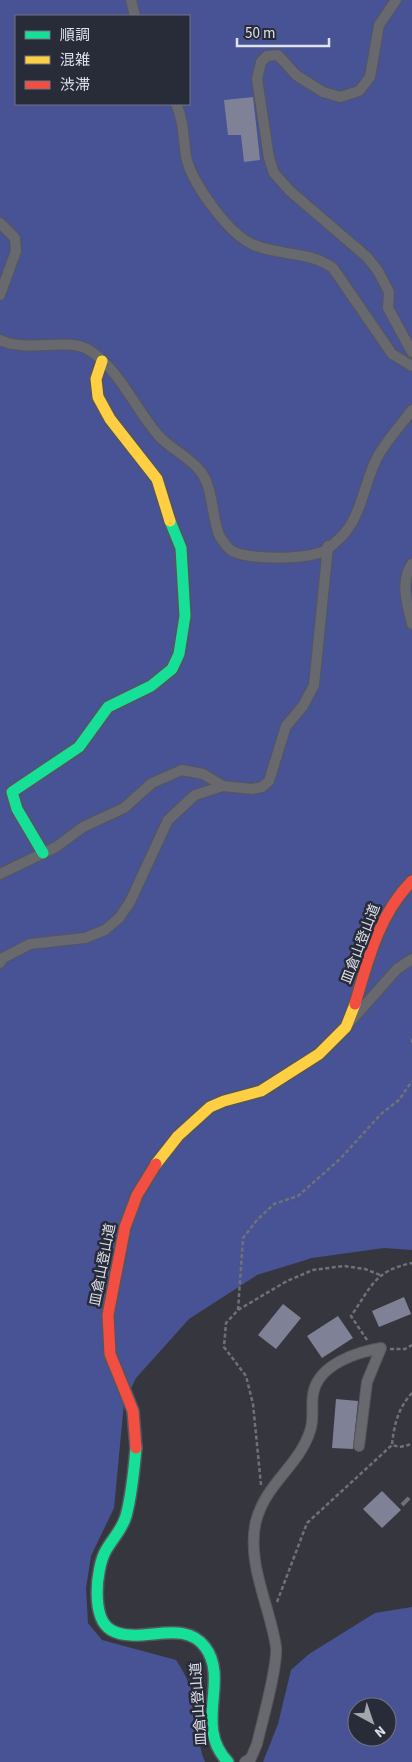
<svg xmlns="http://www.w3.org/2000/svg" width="412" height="1762" viewBox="0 0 412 1762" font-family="'Source Sans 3','Noto Sans JP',sans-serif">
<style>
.forest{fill:#475395;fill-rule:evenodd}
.building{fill:#7f8296}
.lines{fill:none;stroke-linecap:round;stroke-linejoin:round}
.street-casing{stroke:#55565c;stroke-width:12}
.fast-casing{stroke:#55565c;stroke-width:14}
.slow-casing{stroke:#55565c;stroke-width:14}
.jam-casing{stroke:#55565c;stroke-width:14}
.path{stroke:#707176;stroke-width:2.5;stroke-dasharray:4 2.5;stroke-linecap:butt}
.street{stroke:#68696e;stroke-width:10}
.fast{stroke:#16e098;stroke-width:11}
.slow{stroke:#ffcf43;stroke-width:11}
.jam{stroke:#f24e42;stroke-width:11}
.rail{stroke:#707276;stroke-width:4;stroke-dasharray:10 5;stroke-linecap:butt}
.labels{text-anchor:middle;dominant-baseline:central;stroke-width:5;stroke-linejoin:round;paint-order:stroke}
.street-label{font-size:14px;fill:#e0e2eb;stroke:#282b38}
</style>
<rect width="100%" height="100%" fill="#36373e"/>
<path class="forest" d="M0,0H412V1250L384,1248L312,1258L257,1275L189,1319L136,1378L124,1403L114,1508L91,1556L86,1588L88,1623L102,1640L176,1660C186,1675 193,1690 196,1708C200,1727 197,1744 205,1762H0ZM16,16H189V104H16Z
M412,1607V1762H263L278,1724L291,1670L309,1654L375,1613ZM357,1707H387V1737H357Z"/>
<path class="building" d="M253,97L260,160L244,162L241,135H228L224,100Z
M404,1297L411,1314L379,1327L372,1311Z
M283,1304L301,1318L276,1349L258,1335Z
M338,1316L353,1338L322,1358L307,1336Z
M336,1399L358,1401L353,1449L332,1448Z
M382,1491L401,1510L382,1528L363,1509Z"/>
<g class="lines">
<g class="street-casing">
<path id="street" d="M131,0L135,16
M396,0L379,25L370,77L359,91L340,97L323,92L296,75L278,55L267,56L261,62L257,79L269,158L274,173L290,191L367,257L378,271L389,292L388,308L412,352
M176,104C184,121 183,137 186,156C190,181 229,235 254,245C280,256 310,251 333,268L392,354L412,366
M0,223L15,238L16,251L0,295
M0,340C27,353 68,337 89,350C120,370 134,407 158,435C170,449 189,456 201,472C214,490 211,517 220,537C223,541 228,549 232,551C250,560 300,559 319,553C325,552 335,543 340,538C362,518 364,481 378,456C387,440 401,425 412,410
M412,564C400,581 407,604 412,624
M0,874L56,847L83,827L124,808L152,783L182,770L203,774L223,786L252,789L262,787L269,781L286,726L303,706L314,685L328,546
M0,963L3,958L30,944L85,938L105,930L119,918L130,902L168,820L195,795L223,786
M350,1022L397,969L412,959
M245,1762L251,1758L257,1744C262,1722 278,1666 276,1647C270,1606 246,1563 256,1521C266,1483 299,1466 310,1431C315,1418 310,1403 314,1390C321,1364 357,1352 381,1348L367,1382L359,1446"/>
</g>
<g class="fast-casing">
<path id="fast" d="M43,853L17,809L12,792L79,747L108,707L151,686L172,669L179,654L185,616L181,548L170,521
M136,1448C134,1470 132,1494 126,1516C122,1530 112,1539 105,1552C96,1570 91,1618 111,1630C139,1646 183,1617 205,1647C230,1680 193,1726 228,1762"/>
</g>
<g class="slow-casing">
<path id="slow" d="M102,361L96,379L98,397L110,419L157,479L170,521
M156,1164L178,1136L210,1107L224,1101L261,1091L319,1054L346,1027L355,1004"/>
</g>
<g class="jam-casing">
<path id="jam" d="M355,1004C368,960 379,914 412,881
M136,1448L133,1411L110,1354L108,1315L125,1227L137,1195L156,1164"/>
</g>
<path class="path" d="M412,1039V1045
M238,1310L243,1238L257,1220L274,1204L298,1196L340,1159L381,1114L399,1100L412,1081
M367,1340L351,1316C372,1286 374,1271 412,1263
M390,1349H405L412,1345
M412,1393C398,1408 394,1425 392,1445L400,1447L412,1444
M261,1485L253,1404L246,1376L224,1347L226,1323L238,1310L287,1281L313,1270L344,1266L365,1269L380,1275
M277,1602L307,1523L392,1445"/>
<use href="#street" class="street"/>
<use href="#fast" class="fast"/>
<use href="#slow" class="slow"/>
<use href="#jam" class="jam"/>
<path class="rail" d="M402,1505L412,1495"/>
</g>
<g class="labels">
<g class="street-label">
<text transform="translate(361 944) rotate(-69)">皿倉山登山道</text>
<text transform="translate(103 1265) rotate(-79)">皿倉山登山道</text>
<text transform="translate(199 1704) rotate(-94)">皿倉山登山道</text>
</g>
</g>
<rect x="15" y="15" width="175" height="90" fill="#282b38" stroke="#727480"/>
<rect x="25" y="31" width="25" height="8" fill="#16e098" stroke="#727480"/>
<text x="60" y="40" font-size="15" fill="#e0e2eb">順調</text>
<rect x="25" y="56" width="25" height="8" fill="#ffcf43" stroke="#727480"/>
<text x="60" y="65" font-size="15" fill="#e0e2eb">混雑</text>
<rect x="25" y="81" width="25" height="8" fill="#f24e42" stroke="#727480"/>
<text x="60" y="90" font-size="15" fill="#e0e2eb">渋滞</text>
<g transform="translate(372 1722) rotate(140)"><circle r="24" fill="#282b38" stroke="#727480"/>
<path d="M0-4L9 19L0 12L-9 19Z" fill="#a4a6ae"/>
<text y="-8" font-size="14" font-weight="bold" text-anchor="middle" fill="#e0e2eb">N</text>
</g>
<path d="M237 38v8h92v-8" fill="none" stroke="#e0e2eb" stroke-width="2.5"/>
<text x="245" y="38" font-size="15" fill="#e0e2eb" stroke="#282b38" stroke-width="4" paint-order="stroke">50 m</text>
</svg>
